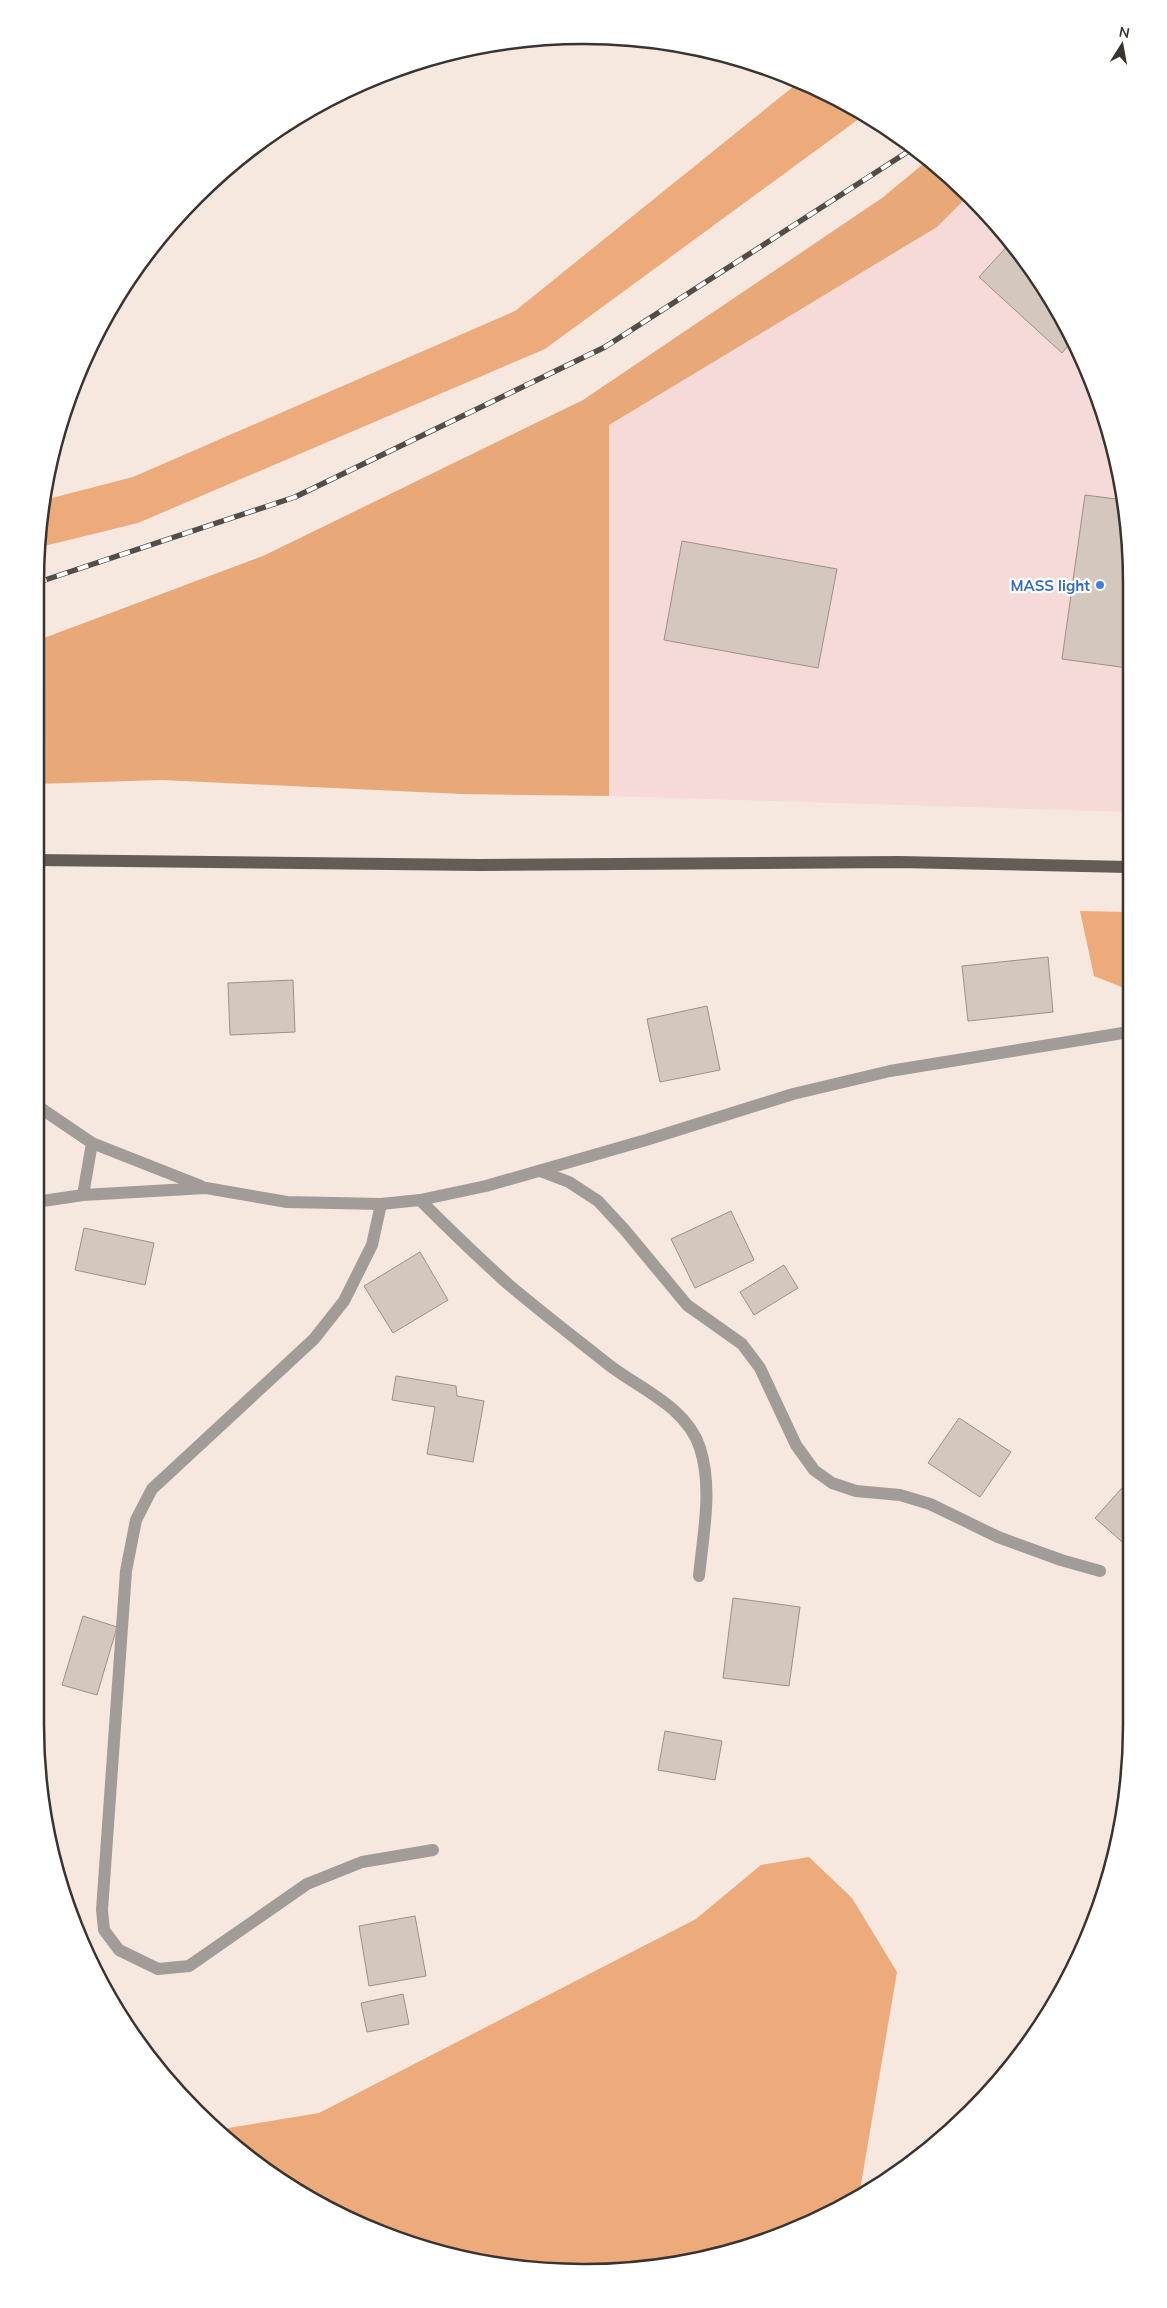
<svg xmlns="http://www.w3.org/2000/svg" width="1167" height="2308" viewBox="0 0 1167 2308" font-family="Mulish,sans-serif">
<style>
.industrial{fill:#f5dad7}
.green{fill:#e9a878}
.forest{fill:#edab7b}
.building{fill:#d4c7be;stroke:#9d9088}
.lines{fill:none;stroke-linecap:round;stroke-linejoin:round}
.service{stroke:#a29c99;stroke-width:12}
.minor{stroke:#a29c99;stroke-width:12}
.primary{stroke:#665c56;stroke-width:12}
.rail-casing{stroke:#534c48;stroke-width:5.5}
.rail{stroke:#fff;stroke-width:4;stroke-dasharray:11;stroke-linecap:butt}
.shop-dot{fill:#3f7fe0;stroke:#fff;stroke-width:2}
.labels{text-anchor:middle;dominant-baseline:central;stroke-width:4.5;stroke-linejoin:round;paint-order:stroke}
.shop-label{font-size:15px;font-weight:bold;fill:#366cbe;stroke:#fff;text-anchor:end}
.rim{fill:none;stroke:#393430;stroke-width:2.5}
</style>
<rect width="100%" height="100%" fill="#f6e8df"/>
<path class="industrial" d="M968,196L1019,250L1090,374L1127,512L1128,812L609,796V425L937,227Z"/>
<path class="green" d="M928,160L945,171L968,196L937,227L609,425V796L461,794L162,780L36,784V641L263,556L583,400L882,198Z"/>
<path class="forest" d="M799,82L826,91L863,116L545,349L138,523L36,548L44,500L133,477L515,311Z
M1080,911L1128,912L1129,990L1094,976Z
M809,1857L852,1898L897,1972L859,2196L826,2217L726,2254L655,2268L548,2272L476,2262L373,2231L279,2181L216,2130L319,2113L696,1919L761,1865Z"/>
<path class="building" d="M1011,242L1019,250L1072,341L1062,353L979,277Z
M1085,495L1124,500L1127,512L1128,668L1062,659Z
M682,541L837,569L818,668L664,640Z
M1048,957L1053,1012L968,1021L962,966Z
M293,980L295,1032L230,1035L228,983Z
M707,1006L720,1070L660,1082L647,1019Z
M731,1211L754,1260L695,1288L671,1239Z
M84,1228L154,1243L145,1285L75,1270Z
M420,1252L448,1300L393,1333L364,1286Z
M784,1265L798,1288L754,1315L740,1292Z
M396,1376L456,1386L457,1396L484,1401L473,1462L427,1454L435,1407L392,1400Z
M959,1418L1011,1452L980,1497L928,1463Z
M1130,1479V1545L1128,1547L1095,1518Z
M733,1598L800,1607L789,1686L723,1678Z
M83,1616L117,1627L97,1695L62,1685Z
M665,1731L722,1741L715,1780L658,1770Z
M415,1916L426,1976L369,1986L359,1926Z
M403,1994L409,2024L367,2032L361,2003Z"/>
<g class="lines">
<path class="service" d="M420,1200C449,1229 478,1257 508,1284C541,1312 575,1338 609,1365C640,1389 687,1407 700,1448C713,1489 703,1534 699,1576
M381,1204L372,1245L344,1301L314,1339L152,1489L136,1520L126,1571L102,1910L104,1930L119,1950L158,1969L189,1966L307,1884L362,1862L433,1850"/>
<path class="minor" d="M36,1105L92,1143L83,1195
M92,1143L201,1186
M540,1171L569,1182L598,1201L624,1229L687,1305L742,1344L760,1368L796,1445L814,1470L832,1483L856,1491L900,1495L930,1504L998,1537L1061,1560L1100,1571
M36,1202L83,1195L206,1188L287,1202L381,1204L420,1200L486,1186L646,1140L793,1094L890,1071L1129,1032"/>
<path class="primary" d="M36,860L480,865L899,862L1128,867"/>
<g class="rail-casing">
<path id="rail" d="M36,583L295,497L605,347L912,149"/>
</g>
<use href="#rail" class="rail"/>
</g>
<circle class="shop-dot" cx="1100" cy="585" r="5"/>
<g class="labels">
<g class="shop-label">
<text x="1090" y="585">MASS light</text>
</g>
</g>
<path d="M0 0H1167V2308H0ZM583 44H584A539 539 0 0 1 1123 583V1725A539 539 0 0 1 584 2264H583A539 539 0 0 1 44 1725V583A539 539 0 0 1 583 44Z" fill="#fff" fill-rule="evenodd"/>
<path class="rim" d="M583 44H584A539 539 0 0 1 1123 583V1725A539 539 0 0 1 584 2264H583A539 539 0 0 1 44 1725V583A539 539 0 0 1 583 44Z"/>
<g transform="translate(1122 45) rotate(11)" stroke="#ffffff" stroke-width="4" paint-order="stroke">
<path d="M0-4L9 19L0 12L-9 19Z" fill="#393430"/>
<text y="-8" font-size="14" font-weight="bold" text-anchor="middle" fill="#393430">N</text>
</g>
</svg>
